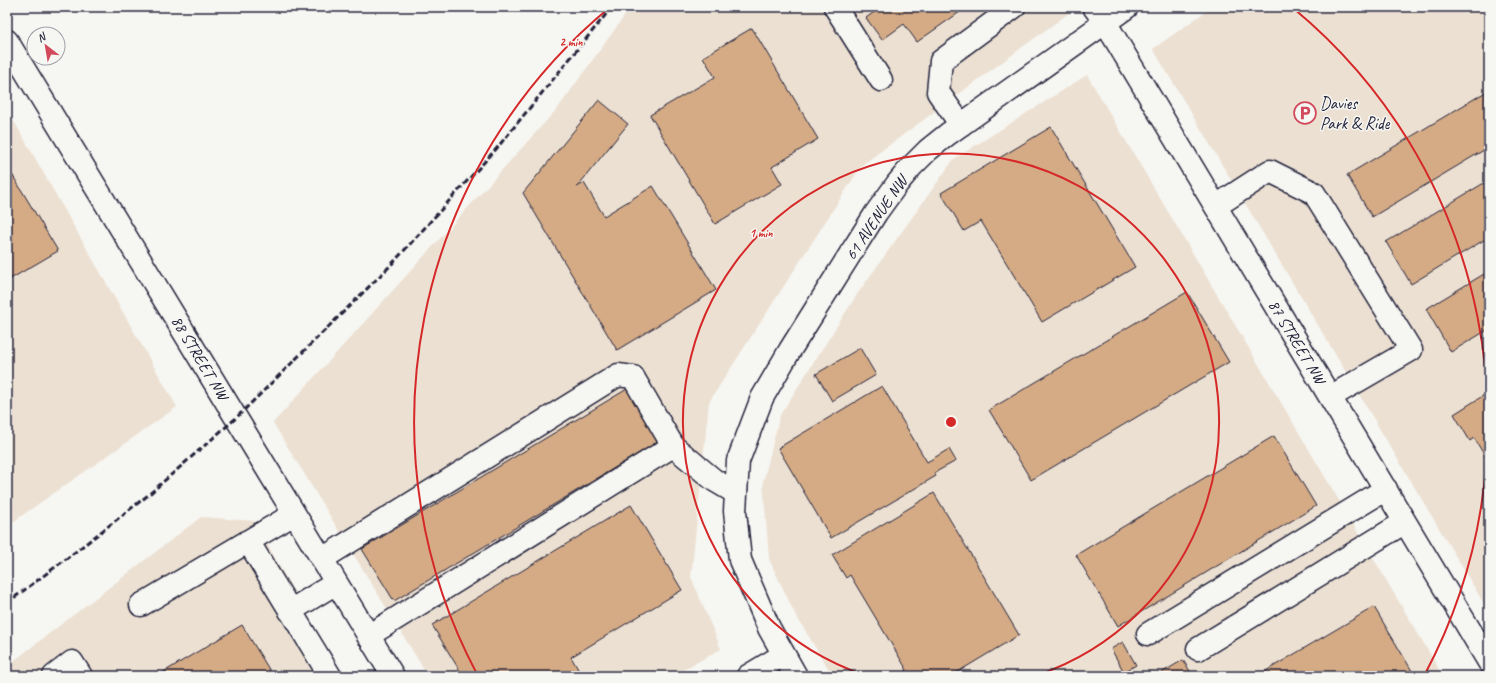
<svg xmlns="http://www.w3.org/2000/svg" width="1496" height="683" viewBox="0 0 1496 683" font-family="Caveat,sans-serif">
<style>
.built{fill:#ece0d2}
.building{fill:#d5ab86;stroke:#22223b}
.lines{fill:none;stroke-linecap:round;stroke-linejoin:round}
.minor-casing{stroke:#22223b;stroke-width:25}
.minor{stroke:#f6f6f2;stroke-width:22}
.rail{stroke:#22223b;stroke-width:3;stroke-dasharray:6 3;stroke-linecap:butt}
.ring{fill:none;stroke:#d62828;stroke-width:2}
.labels{text-anchor:middle;dominant-baseline:central;stroke-width:3;stroke-linejoin:round;paint-order:stroke}
.poi-label{font-size:17px;fill:#22223b;stroke:#f6f6f2;text-anchor:start}
.street-label{font-size:17px;fill:#22223b;stroke:#f6f6f2}
.centre{fill:#d62828;stroke:#f6f6f2;stroke-width:2}
.ring-label{font-size:12px;text-anchor:middle;font-weight:bold;fill:#d62828;stroke:#f6f6f2;stroke-width:3;stroke-linejoin:round;paint-order:stroke}
</style>
<rect width="100%" height="100%" fill="#f6f6f2"/>
<filter id="ink" filterUnits="userSpaceOnUse"><feTurbulence type="fractalNoise" baseFrequency=".025" numOctaves="2"/><feDisplacementMap in="SourceGraphic" scale="8" xChannelSelector="R" yChannelSelector="G"/><feConvolveMatrix kernelMatrix="1 2 1 2 8 2 1 2 1" color-interpolation-filters="sRGB"/></filter>
<g filter="url(#ink)">
<path class="built" d="M631,7H1077L862,165L709,402L691,577L721,649L672,676H428L273,423L558,108Z
M1212,7H1489V612L1153,49Z
M1087,75L1443,676H833L795,614L769,559L763,482L780,415L858,293L954,159Z
M7,109L177,407L7,526Z
M201,517L254,521L342,676H7V666Z"/>
<path class="building" d="M881,7H967L917,42L904,24L882,40L866,18Z
M752,28L818,139L772,167L782,184L715,224L650,115L715,77L703,57Z
M1489,90V147L1372,217L1347,175Z
M599,100L628,124L577,187L584,183L604,216L653,186L716,290L617,350L523,193Z
M1051,127L1135,267L1042,322L981,221L964,231L941,193Z
M7,166L58,251L7,281Z
M1489,180V237L1411,284L1386,242Z
M1489,271V329L1451,352L1426,309Z
M1187,292L1229,362L1031,480L989,410Z
M860,348L876,375L832,401L816,374Z
M882,386L927,462L949,449L956,461L934,473L936,476L831,538L778,448Z
M627,389L659,441L394,601L362,549Z
M1489,392V461H1488L1474,438L1470,441L1454,414Z
M1274,436L1316,506L1118,626L1076,555Z
M934,493L1019,635L951,676H905L903,673L907,670L850,575L846,578L832,555Z
M631,505L682,590L571,657L582,676H463L432,625Z
M1374,607L1415,676H1266L1264,672Z
M242,625L273,676H157Z
M1123,642L1136,665L1124,672L1111,649Z
M1183,660L1193,676H1156Z"/>
<g class="lines">
<g class="minor-casing">
<path id="minor" d="M835,7L881,80
M1094,7L1105,22L1489,662
M7,41L393,676
M961,125L938,92L941,61L1014,7
M1216,206L1270,171L1314,193L1411,350L1330,397
M248,541L330,676
M322,559L618,375L633,377L673,446
M141,605L294,514
M290,611L336,583
M1148,634L1386,489
M368,636L673,446L714,480L736,493
M1198,649L1405,522
M54,676L72,662L81,676
M748,676L783,655
M796,676L769,628L740,560L735,511L738,461L762,398L790,350L876,213L897,184L911,167L928,150L948,134L1127,7"/>
</g>
<use href="#minor" class="minor"/>
<path class="rail" d="M7,603L70,556L147,496L236,418L391,265L497,148L612,7"/>
</g>
</g>
<g class="ring">
<path d="M864 675A268 268 0 1 1 1038 675"/>
<path d="M477 674A537 537 0 0 1 609 8M1293 8A537 537 0 0 1 1425 674"/>
</g>
<defs>
<g id="parking-ring" transform="scale(1.15)"><circle r="9.5" fill="#f6f6f2" stroke="#d1495b" stroke-width="1.5"/><path d="M-3.5-5.5H1a3.5 3.5 0 0 1 0 7H-1V5.5H-3.5ZM-1-3.4V-.6H.8a1.4 1.4 0 0 0 0-2.8Z" fill="#d1495b"/></g>
</defs>
<g fill-rule="evenodd">
<use href="#parking-ring" x="1305" y="113"/>
</g>
<g class="labels">
<g class="poi-label">
<text x="1320" y="103">Davies<tspan x="1320" dy="20">Park &amp; Ride</tspan></text>
</g>
<g class="street-label">
<text transform="translate(876 218) rotate(-56)">61 AVENUE NW</text>
<text transform="translate(1297 342) rotate(59)">87 STREET NW</text>
<text transform="translate(200 358) rotate(59)">88 STREET NW</text>
</g>
</g>
<circle cx="951" cy="422" r="6" class="centre"/>
<g class="ring-label">
<text x="571" y="46">2 min</text>
<text x="761" y="237">1 min</text>
</g>
<rect width="1496" height="683" fill="none" stroke="#f6f6f2" stroke-width="24"/>
<rect x="12" y="12" width="1472" height="659" fill="none" stroke="#22223b" stroke-width="1.5" filter="url(#ink)"/>
<g transform="translate(46 46) rotate(329)"><circle r="19" fill="#f6f6f2" stroke="#a1a1a9"/>
<path d="M0-3L7 15L0 10L-7 15Z" fill="#d1495b"/>
<text y="-6" font-size="11" font-weight="bold" text-anchor="middle" fill="#22223b">N</text>
</g>
</svg>
